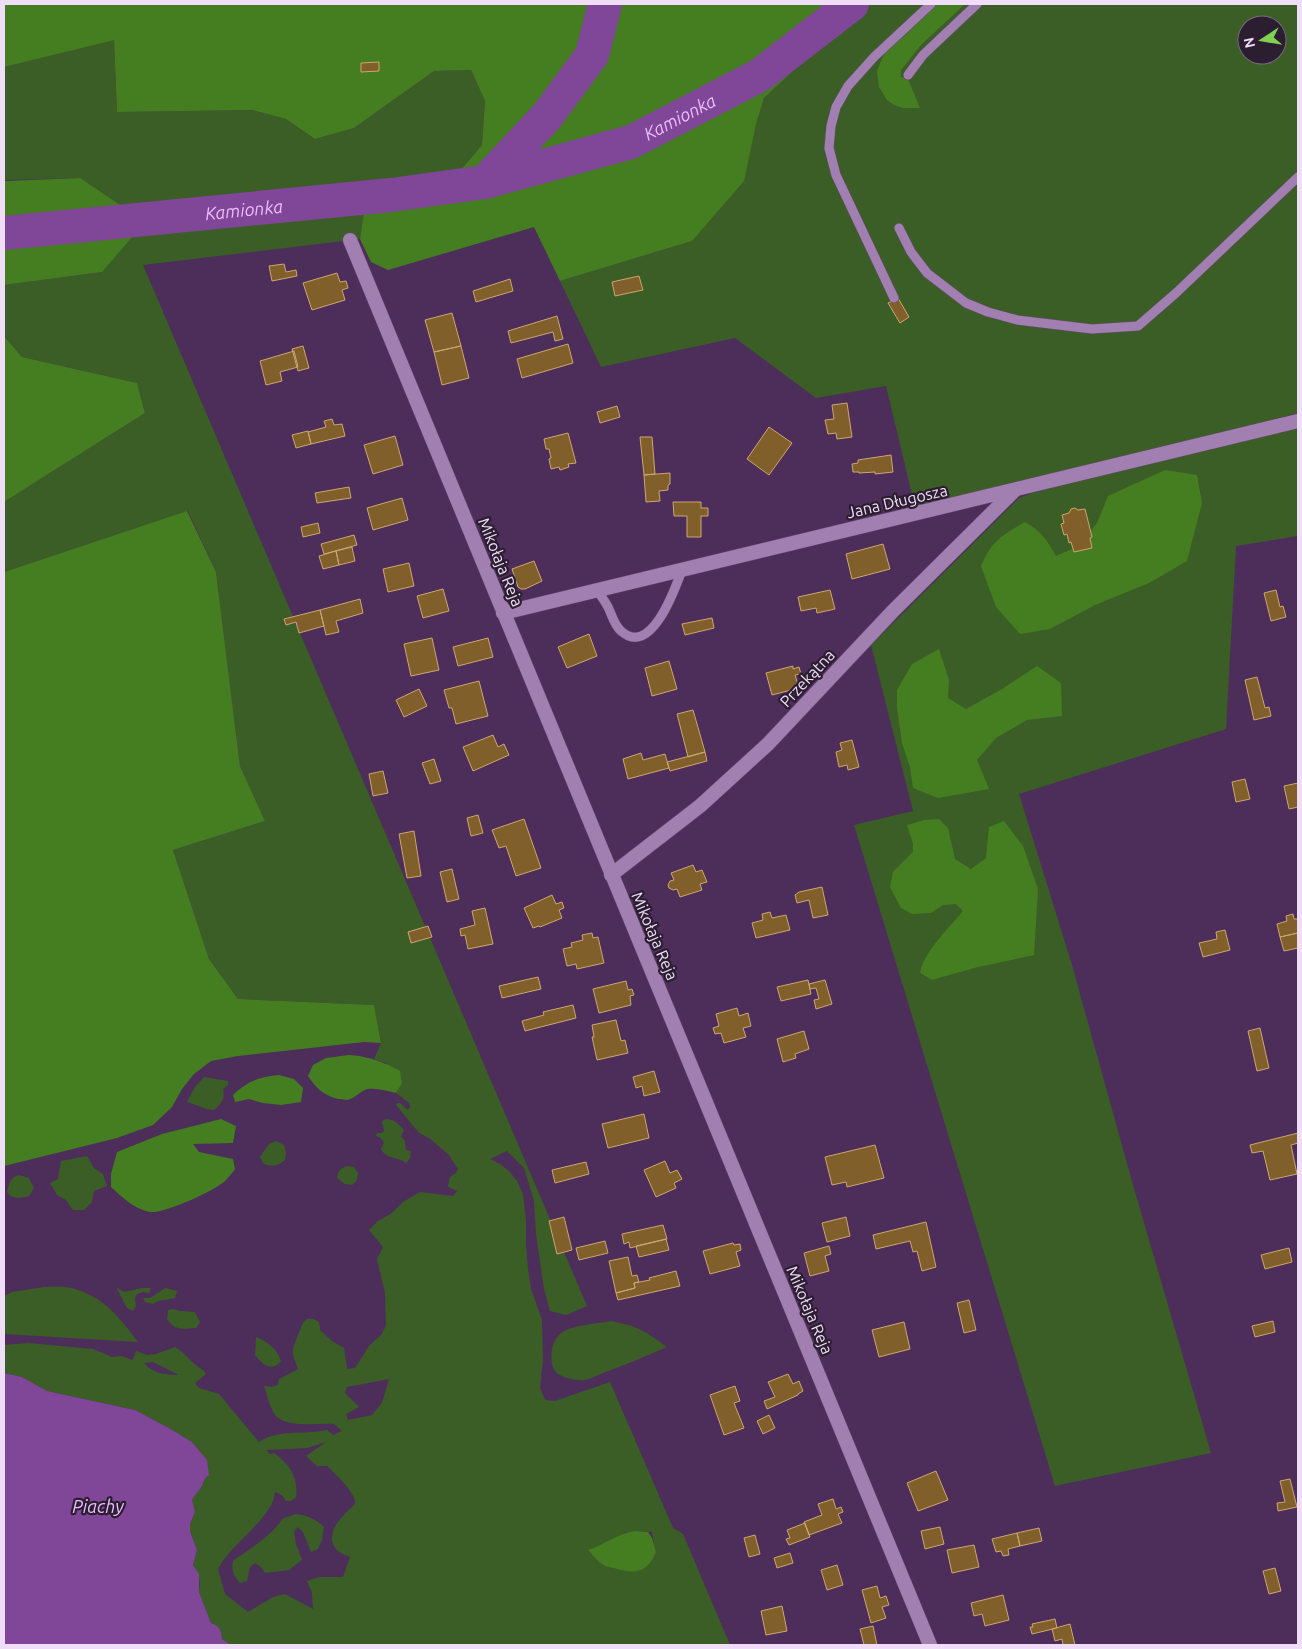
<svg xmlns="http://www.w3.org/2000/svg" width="1302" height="1649" viewBox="0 0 1302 1649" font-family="Ubuntu,sans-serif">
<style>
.green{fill:#3b5e27;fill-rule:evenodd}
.forest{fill:#457d21}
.water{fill:#804697}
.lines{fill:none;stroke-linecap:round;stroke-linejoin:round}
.river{stroke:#804697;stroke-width:34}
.building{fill:#815f2a;stroke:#cca772}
.service-casing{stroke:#684c72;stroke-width:10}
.minor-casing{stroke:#684c72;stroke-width:15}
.service{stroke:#a27fb1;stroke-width:9}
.minor{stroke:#a27fb1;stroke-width:14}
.labels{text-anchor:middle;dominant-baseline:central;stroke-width:4.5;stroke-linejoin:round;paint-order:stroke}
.street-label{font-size:16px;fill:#f0ddf8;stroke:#2c1e31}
.water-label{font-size:18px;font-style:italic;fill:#ebbdfe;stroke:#2c1e31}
</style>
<rect width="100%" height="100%" fill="#4d2e5a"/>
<path class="green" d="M865,4H1298V413L916,511L886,386L816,398L735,338L601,367L560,281L692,241L756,124L764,98ZM1247,25H1277V55H1247Z
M114,39L117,112L252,110L286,119L315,139L354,128L434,71L471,70L485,101L482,145L445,189L366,198L360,239L143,265L587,1306L566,1315L550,1311L544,1289L536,1234L534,1201L524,1168L507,1151L490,1159L500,1164L509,1171L517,1181L523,1194L526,1220V1246L528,1269L531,1289L542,1320L543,1360L540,1388L545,1400L555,1401L610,1382L673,1528L683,1534L730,1645H231L222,1639C221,1630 220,1626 211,1623L199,1592L200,1582L193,1565L197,1550L190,1531V1524L195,1512L192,1500L195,1493L201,1488L203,1480L202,1454L192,1442L169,1428L135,1410L47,1391L22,1377L4,1373V1345L29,1343L93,1349L112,1357L121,1356L133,1360L136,1351L147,1355L156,1354L175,1347C185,1353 188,1359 196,1365C200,1369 203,1369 206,1374L195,1383L199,1388L219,1394L259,1442C278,1429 305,1435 327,1430L333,1435L342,1431L334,1424C319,1423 287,1428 276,1416C270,1409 267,1394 264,1386L271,1387L278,1385L279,1379L298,1369C297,1365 294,1359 293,1354C292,1348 296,1341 298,1335C302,1326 304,1312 319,1322L320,1330L332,1341L344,1348L347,1369L355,1368L369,1346L382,1334L386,1325L385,1293L377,1259L383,1247L369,1230L378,1221L392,1213L403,1202L420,1192L453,1196L457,1191L448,1187L450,1177L456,1173L458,1169L449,1155L429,1138L419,1133L396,1105L397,1103H400L408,1110L410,1107L409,1103L396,1093L402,1084L386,1063L374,1059L381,1043L374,1005L238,999L209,959L173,850L265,821L240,766L216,572L188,511L4,572V502L145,413L137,383L22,357L4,336V285L102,272L80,178L4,180V67ZM153,1362L177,1374L178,1375C164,1374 153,1374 144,1363ZM389,1379L382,1403L372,1415L348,1420L346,1414L359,1407L345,1393L347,1387ZM326,1442L306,1456L317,1466H327C335,1474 356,1492 355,1504C344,1515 323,1532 336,1549C338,1552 346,1555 350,1557L343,1577H319L307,1581L312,1593L313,1609L285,1594L273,1597L248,1612L225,1594L218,1569C231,1545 256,1530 270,1507C273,1503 274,1497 275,1492L282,1495L286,1501H291L296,1497C299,1479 289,1463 274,1453L270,1454L266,1450L307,1448ZM635,1531L652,1532L654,1546L656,1552L610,1567L603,1565L588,1550L601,1546L624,1533Z
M1298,426V536L1236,546L1226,729L1019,794L1072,965L1131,1178L1211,1453L1055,1486L854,825L913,811L871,645L1019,498L1032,493L1116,470Z
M204,1077L228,1081V1085L223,1089C225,1099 222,1103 214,1110L207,1109L187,1102L195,1087Z
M386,1119C394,1119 399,1124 404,1130L401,1136L405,1141L406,1150L411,1151L410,1158L406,1163C397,1156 387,1160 381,1149L384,1143L381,1138L376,1136L377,1133H382L384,1131L382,1121Z
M276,1141L284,1145L286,1153L285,1160C278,1166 273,1167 264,1164L260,1157L269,1144Z
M87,1156L94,1168L103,1174L107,1186L94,1191L92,1202L84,1210H73L66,1200L57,1195L50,1183L58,1179L61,1161Z
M347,1166L354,1167L358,1173L357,1180L352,1185L345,1184L337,1178C338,1170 340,1169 347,1166Z
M19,1175L29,1178L34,1188L29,1196C20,1198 13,1200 7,1192C9,1184 10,1177 19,1175Z
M44,1287C53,1287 66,1286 75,1289C104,1297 121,1319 138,1342L4,1334V1296L12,1292Z
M116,1287L124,1292L142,1288H151L149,1293L143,1292L137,1294L135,1298L136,1306L133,1311L127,1308Z
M165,1288L177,1291L175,1298C166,1301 161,1298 153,1304L145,1302L143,1298H150Z
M173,1309L180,1311L195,1312L200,1322L196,1328C181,1329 176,1331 167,1319L168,1310Z
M611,1321C638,1326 645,1331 667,1347C646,1356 625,1365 603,1373C597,1375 591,1379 585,1380C577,1381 565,1378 558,1374C548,1366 550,1344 559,1335C568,1325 597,1324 611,1321Z
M256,1337C267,1341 278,1350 281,1361C272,1373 262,1364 255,1355Z
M296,1514C307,1515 317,1520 324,1527L322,1540L318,1549L311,1552L303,1532L298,1527L294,1532L296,1544L302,1560L289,1570L265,1573L261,1567L255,1563L250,1567L247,1581L240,1583C234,1576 231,1570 233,1561C248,1550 273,1535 282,1519Z"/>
<path class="forest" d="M4,4H865L764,98L756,124L744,181L692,241L560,281L534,227L388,270L371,262L360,239L366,198L445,189L482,145L485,101L471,70L434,71L354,128L315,139L286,119L252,110L117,112L114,40L4,67Z
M938,4H965L921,45L901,70V77L908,79L920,108H903L894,105L887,100L879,87L877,71L884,54L889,47Z
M80,178L145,222L102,272L4,285V181Z
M4,336L22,357L137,383L145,413L4,502Z
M1165,470L1197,475L1202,503L1187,561L1149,583L1095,605L1050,629L1020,634L996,607L981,566C992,541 1001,536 1025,522C1041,531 1047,540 1056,556L1079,546L1097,523L1108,496Z
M187,511L216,572L240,766L265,821L173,850L209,959L238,999L374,1005L381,1043L364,1042L238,1056L211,1061L194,1074L182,1089L172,1107L153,1125L117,1138L4,1166V572Z
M939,649L949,680L948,698L966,709L1002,689L1037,666L1061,683L1062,716L1027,720L996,738L977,760L989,789L938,798L913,788L910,767L902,743L897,708V690L912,664Z
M939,819L948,828L955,859L971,869L986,858L989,827L1004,821L1023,846L1038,889L1034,955L974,968L932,980L920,973C924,951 949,928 963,911L956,904L943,905L931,913L912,914L901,908L890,887L893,872L913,852V844L907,825L924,820Z
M349,1055C368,1056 384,1062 400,1071L402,1084L396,1093C387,1091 378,1088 368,1089C361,1090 355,1099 347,1100C346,1100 340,1099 339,1099C324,1096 316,1088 308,1076L313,1065L326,1058Z
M279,1075L294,1079L303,1088L301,1102L281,1105L263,1103L249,1099L235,1102L233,1095C248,1081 259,1077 279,1075Z
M221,1119L236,1126L233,1143L193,1144L199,1152L233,1159L235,1169C232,1173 228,1178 225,1181C214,1191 164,1214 150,1212C134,1209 122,1197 111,1187V1174L117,1152L162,1134Z
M635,1531L648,1532L652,1538L656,1552C647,1574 634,1574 614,1568C610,1567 605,1567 602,1564C597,1561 592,1554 588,1550C604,1545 618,1533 635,1531Z"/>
<path class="water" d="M4,1373L22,1377L47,1391L135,1410L169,1428L192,1442L207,1460L209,1475C202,1480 204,1484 200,1489C197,1493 194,1496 192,1500L195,1512L190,1524V1531L197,1550L193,1565L199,1574V1592L211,1623C220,1626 221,1630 222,1639L231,1645H4Z"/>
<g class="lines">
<g class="river">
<path id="s1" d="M485,182L631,142L760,75L852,4"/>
<path id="s2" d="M4,233L391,195L485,182L547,116L592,55L605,4"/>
</g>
</g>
<path class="building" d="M379,62V71L361,72V63Z
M284,264L286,272L296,270L297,276L272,281L269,266Z
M337,273L340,282L346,281L348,288L342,290L345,300L312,310L303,283Z
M639,276L643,290L615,296L612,282Z
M510,279L513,291L476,302L473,291Z
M898,298L909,317L900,323L888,303Z
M452,313L461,346L434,352L425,320Z
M557,316L563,339L555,341L553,332L511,343L508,331Z
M568,344L573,363L522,378L517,359Z
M303,346L309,368L298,371L292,349Z
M461,346L469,378L442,385L434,352Z
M294,351L298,367L280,372L282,381L266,385L260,361Z
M847,403L852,437L837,439L836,433L828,434L825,420L834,419L832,405Z
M617,406L620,417L600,423L597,412Z
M332,419L334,425L342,424L345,436L311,444L308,432L326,427L324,421Z
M769,427L792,443L769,475L747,459Z
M308,431L311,444L296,448L292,435Z
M568,433L576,463L568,464L569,467L560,470L559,467L551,469L549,459L551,458L549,449H546L544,439Z
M395,436L403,465L373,474L364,445Z
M640,437H652L655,474L644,475Z
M891,455L893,472L875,474V472L859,473V472H853L852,464L858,463V460Z
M670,473V484L668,485V490L659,491L660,501L646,502L644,475Z
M349,487L351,498L317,503L315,493Z
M402,498L408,520L373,530L367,508Z
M673,502H701V508H708V516H701V537H687V516H674Z
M1075,508L1078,510L1085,509L1092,537L1090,538L1092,548L1074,552L1071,542L1069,543L1067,534L1064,535L1061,524L1064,523L1062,515L1069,513L1071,509Z
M318,523L320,533L303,537L301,527Z
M354,535L357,545L324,554L321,544Z
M883,544L890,569L852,579L846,554Z
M352,547L355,561L339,565L336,551Z
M336,551L339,565L323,569L319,556Z
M534,561L542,581L525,589H521L518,587L512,569Z
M409,563L414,586L388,592L383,569Z
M443,589L449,611L423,618L417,596Z
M830,590L835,609L817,613L816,608L801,611L798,597Z
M1276,590L1280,607L1283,606L1286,617L1271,621L1264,593Z
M360,599L363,613L336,621L339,632L326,635L320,610Z
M320,610L324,626L299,633L296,622L286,625L284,619Z
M712,618L714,628L685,635L682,624Z
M589,634L597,656L567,668L558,647Z
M432,638L439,670L411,676L404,644Z
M488,638L493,657L458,666L453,647Z
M669,661L677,689L652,696L645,668Z
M793,666V669L799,667L801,674L795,675L799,688L772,695L766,673Z
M1257,677L1265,708L1269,707L1271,716L1254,720L1245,680Z
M479,681L488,716L456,724L452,708H449L444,690Z
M419,689L427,706L404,717L396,700Z
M693,710L705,752L688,757L677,714Z
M493,735L498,747L504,744L509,755L473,771L463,747Z
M852,740L859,767L848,770L847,765L839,767L836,752L842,750L840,743Z
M705,752L707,761L670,771L667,762Z
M641,753L643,760L665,754L669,768L628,779L623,759Z
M434,759L441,781L430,784L422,763Z
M383,771L388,793L373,796L369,774Z
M1245,779L1250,799L1236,802L1232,782Z
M1298,783V807L1289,809L1284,786Z
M478,815L483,833L471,836L467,818Z
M524,819L541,868L516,876L506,846L499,848L492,830Z
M414,831L421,876L407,878L399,834Z
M693,865L696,872L702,870L707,882L700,884L702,890L680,897L677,889L673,890L669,888L668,885L670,881L674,880L671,873Z
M452,869L459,899L447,902L440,872Z
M822,887L828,915L813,918L809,900L797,903L795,895L799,892Z
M552,895L556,904L562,902L564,908L559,910L562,918L540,927L539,926L533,928L524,908Z
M485,908L493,944L468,949L465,935L461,936L460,929L475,925L472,911Z
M770,912L772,918L786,915L790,930L756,938L752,923L763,920L762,914Z
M1293,914L1294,919H1298V933L1280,937L1277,924L1287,921L1286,916Z
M428,926L432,937L411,943L408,932Z
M1225,930L1230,950L1203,957L1199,943L1217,939L1216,932Z
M592,933L593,938L598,937L604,963L577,969L576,964L567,966L563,949L572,947L571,943L583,940L582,935Z
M1298,933V948L1284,951L1280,937Z
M538,977L541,989L502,998L499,986Z
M808,980L811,994L781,1001L777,987Z
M825,980L832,1004L816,1009L814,1000L819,999L816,988L810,989L809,984Z
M626,981L628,990L632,989L634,995L630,996L631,1005L599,1013L593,989Z
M573,1005L576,1018L525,1031L522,1021L544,1015L543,1012Z
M737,1008L739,1016L748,1013L751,1026L743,1028L746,1037L724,1043L721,1033L715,1034L713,1028L719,1026L716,1014Z
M616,1020L621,1041L625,1040L628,1053L597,1060L592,1037H594L592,1025Z
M1260,1028L1269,1068L1257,1071L1248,1031Z
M804,1031L809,1049L795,1054L796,1058L783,1062L777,1039Z
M654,1071L660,1092L644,1096L642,1086L636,1088L633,1077Z
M644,1114L649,1138L608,1148L602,1124Z
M1298,1133V1143L1291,1145L1297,1174L1270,1180L1263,1151L1252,1153L1250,1145Z
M875,1145L884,1178L847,1187L846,1182L832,1185L825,1157Z
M665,1161L670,1173L677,1170L682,1179L674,1183L676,1188L656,1197L644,1170Z
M586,1162L589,1174L555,1183L552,1170Z
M564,1217L572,1250L557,1254L549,1221Z
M846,1217L850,1236L827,1242L822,1223Z
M926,1222L936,1267L922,1271L917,1251L913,1252L910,1241L876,1249L873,1235Z
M663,1225L667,1239L630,1248L629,1242L624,1244L622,1234Z
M666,1239L669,1250L639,1257L636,1246Z
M605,1241L608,1253L579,1260L576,1248Z
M733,1243L734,1245L740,1244L741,1250L736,1252L740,1266L710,1274L703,1251Z
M829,1246L831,1254L825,1256L829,1271L810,1276L804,1253Z
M1289,1248L1292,1262L1265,1269L1261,1255Z
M628,1257L632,1276L637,1275L639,1282L634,1283L635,1288L616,1293L609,1261Z
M676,1271L680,1286L618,1300L616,1293L635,1288L634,1283L650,1280L649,1278Z
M969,1300L976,1330L964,1333L957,1303Z
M1273,1321L1275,1332L1255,1337L1252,1326Z
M904,1322L910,1349L879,1357L872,1330Z
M788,1374L793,1384L799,1381L803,1391L798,1394V1395L767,1409L764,1401L775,1397L768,1382Z
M735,1386L740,1401L734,1403L744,1428L724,1435L710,1395Z
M769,1415L775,1428L763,1434L757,1421Z
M936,1471L948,1500L918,1511L907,1483Z
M1290,1479L1297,1507L1278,1511L1277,1503L1285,1502L1280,1481Z
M833,1499L836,1509L841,1507L843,1512L838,1514L842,1523L809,1535L804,1522L822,1515L818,1504Z
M805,1523L810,1537L789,1545L786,1539L790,1538L787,1530Z
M940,1527L944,1544L925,1549L921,1531Z
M1039,1528L1042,1541L1020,1546L1017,1533Z
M1017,1533L1020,1546L1008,1549L1009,1555L1003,1556L1001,1551L996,1552L992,1539Z
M755,1535L760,1554L749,1557L744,1538Z
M974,1545L979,1567L952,1573L947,1550Z
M790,1553L793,1563L777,1568L774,1558Z
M837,1565L843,1585L827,1590L821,1570Z
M1275,1568L1281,1591L1269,1594L1263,1571Z
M877,1586L880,1598L886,1596L889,1605L882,1607L886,1618L871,1623L862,1590Z
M1003,1595L1009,1620L985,1626L982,1614L974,1616L971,1603Z
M782,1606L787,1631L766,1635L761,1611Z
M1055,1619L1057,1628L1032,1634L1030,1627H1033L1032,1624Z
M1070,1624L1075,1645H1063L1062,1639L1055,1641L1052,1629Z
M873,1626L877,1645H864L860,1629Z"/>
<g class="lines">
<g class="service-casing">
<path id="service" d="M908,75L923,55L977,4
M899,228L911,252L927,273L966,303L988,312L1017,320L1092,329L1138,326L1176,293L1298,177
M894,298L836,175L829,148L831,126L836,107L848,86L874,57L931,4
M597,590C601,596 605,601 608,607C612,615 614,625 621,631C651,658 675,589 682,570"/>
</g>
<g class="minor-casing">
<path id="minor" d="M350,240L930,1645
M503,613L1298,421
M611,875L700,806L768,744L893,611L1015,490"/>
</g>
<use href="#service" class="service"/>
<use href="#minor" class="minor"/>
</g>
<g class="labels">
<g class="street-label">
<text transform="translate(897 501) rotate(-13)">Jana Długosza</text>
<text transform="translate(501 562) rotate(68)">Mikołaja Reja</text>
<text transform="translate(807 678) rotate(-47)">Przekątna</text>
<text transform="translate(655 936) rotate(67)">Mikołaja Reja</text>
<text transform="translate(810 1310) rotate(67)">Mikołaja Reja</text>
</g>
<g class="water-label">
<text stroke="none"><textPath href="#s1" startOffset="206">Kamionka</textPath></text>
<text stroke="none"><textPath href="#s2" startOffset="241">Kamionka</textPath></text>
<text x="98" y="1506">Piachy</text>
</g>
</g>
<rect width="1302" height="1649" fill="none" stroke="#f0ddf8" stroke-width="10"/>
<g transform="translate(1262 40) rotate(258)"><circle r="24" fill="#2c1e31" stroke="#7a6a81"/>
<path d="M0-4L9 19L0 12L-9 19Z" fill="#80d051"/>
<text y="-8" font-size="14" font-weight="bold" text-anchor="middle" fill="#f0ddf8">N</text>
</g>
</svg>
